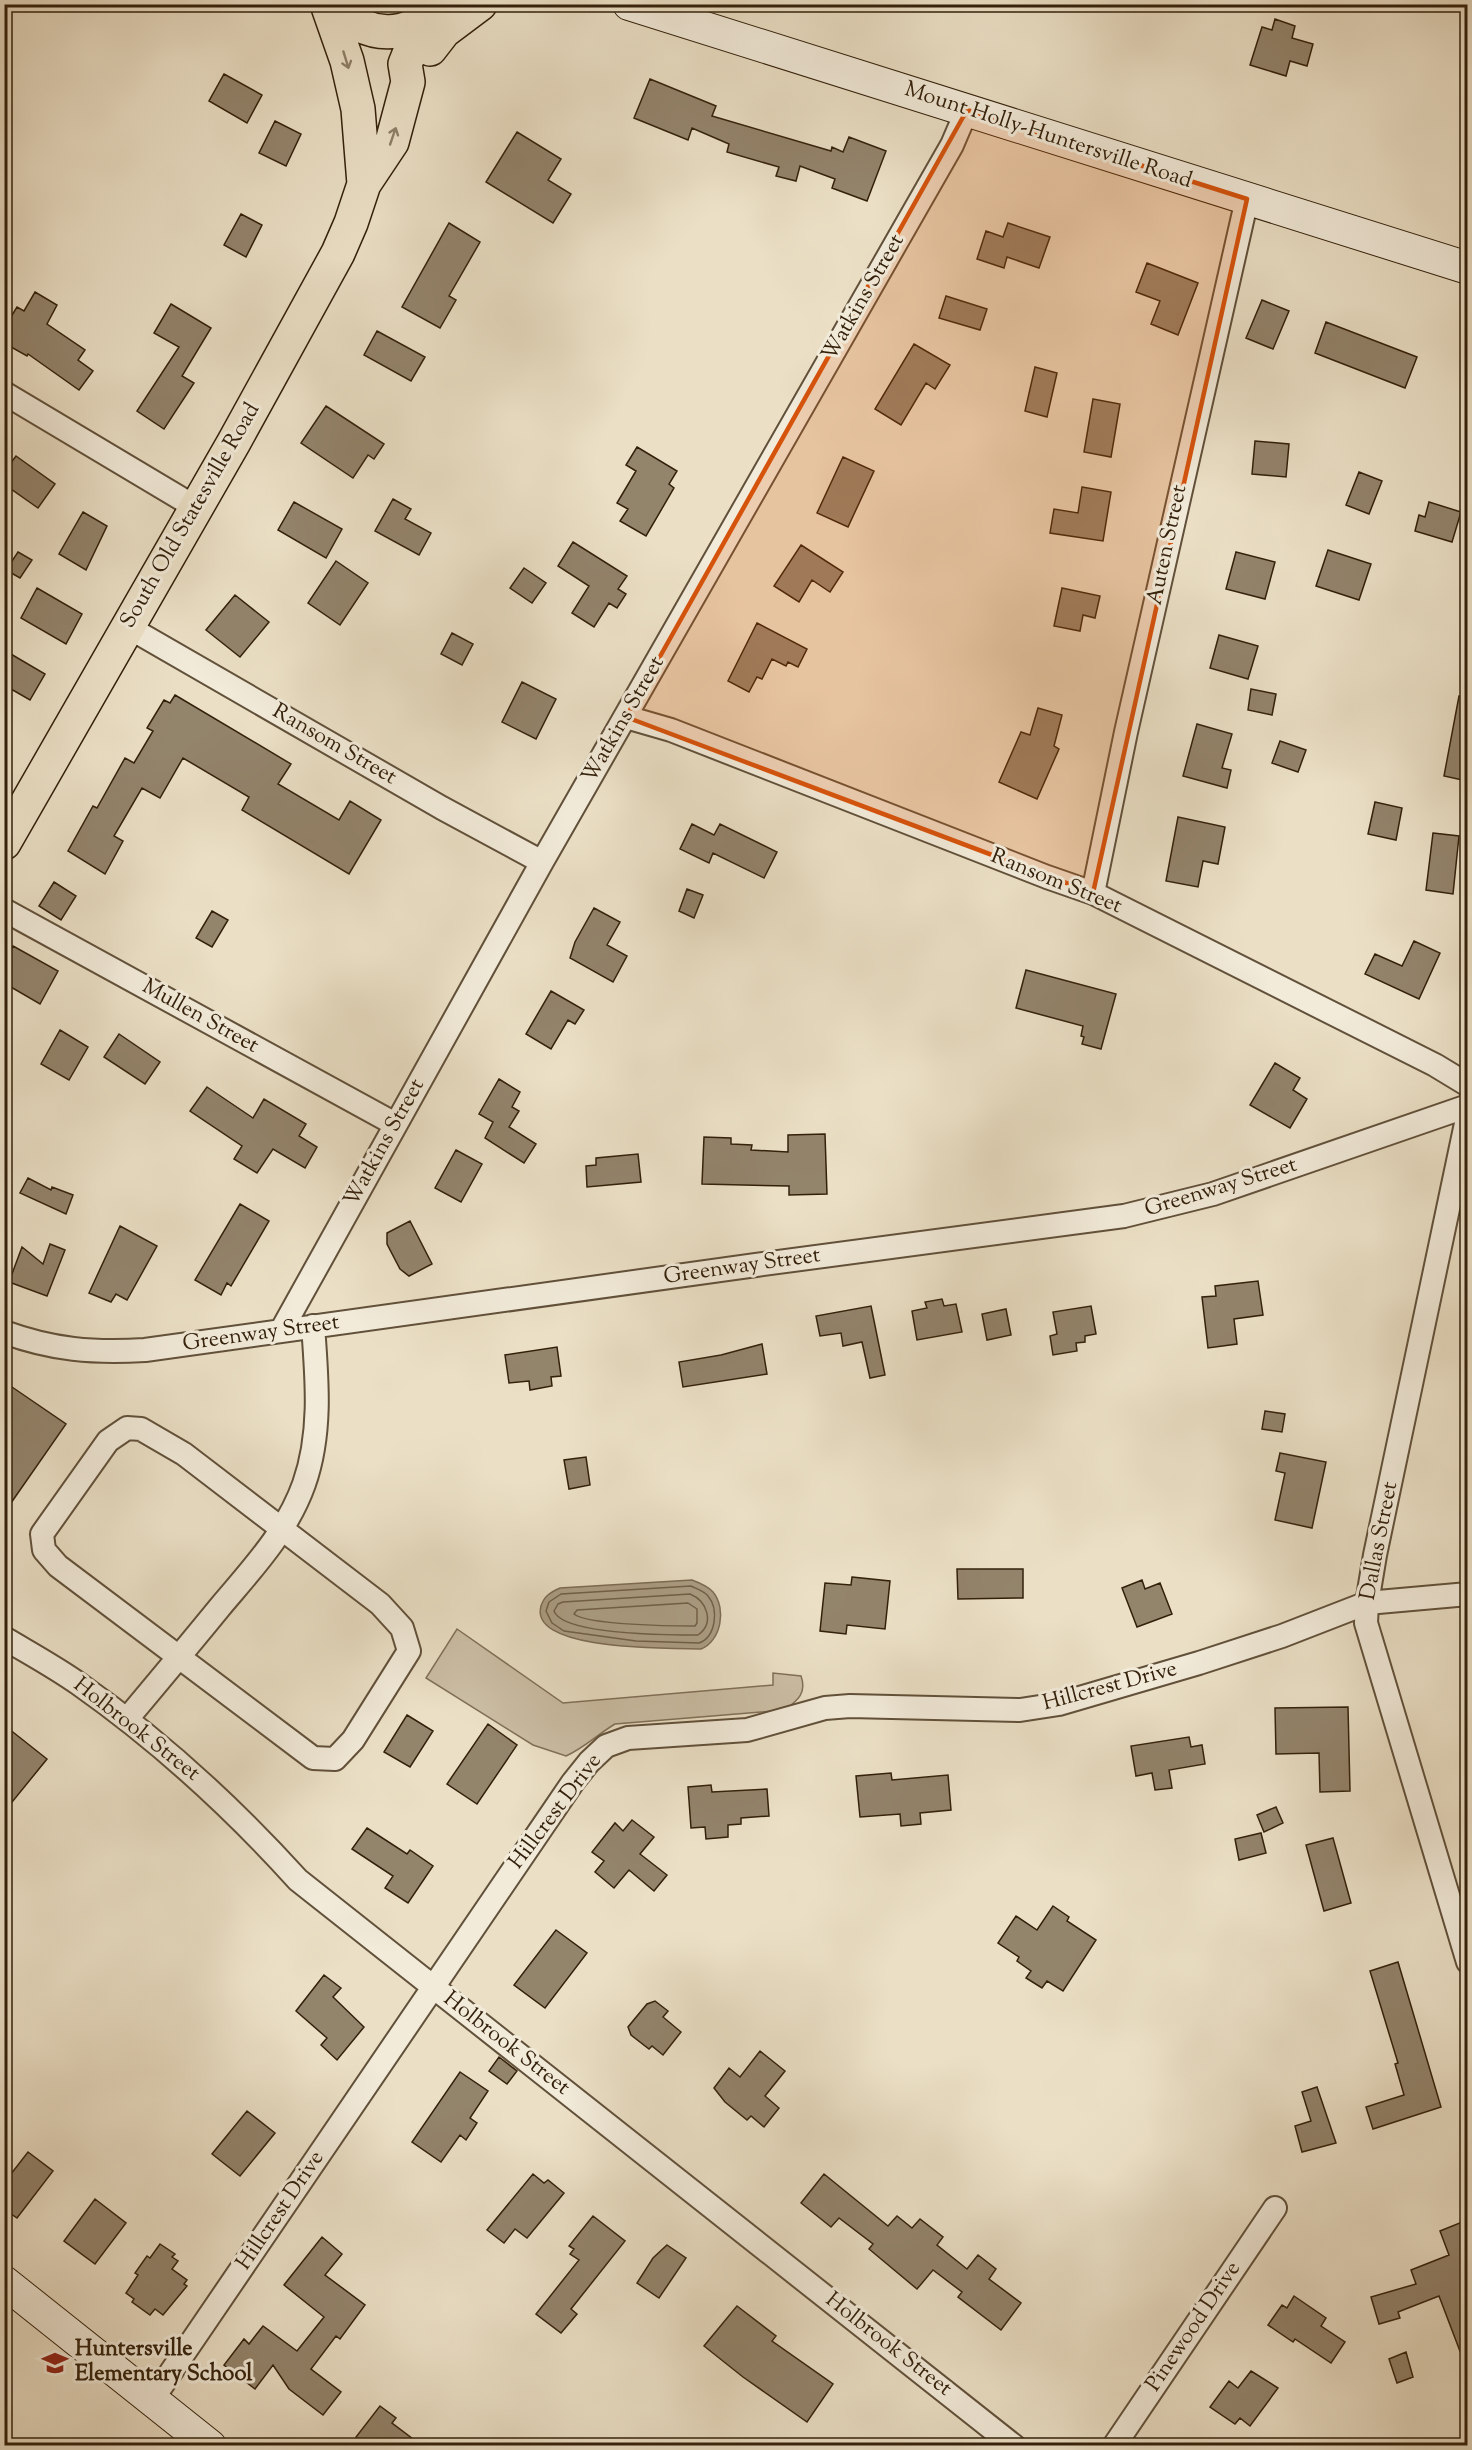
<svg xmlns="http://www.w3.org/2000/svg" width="1472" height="2450" viewBox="0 0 1472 2450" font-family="'Sorts Mill Goudy',serif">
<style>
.green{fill:#ccbfa6;stroke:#807058;stroke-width:1.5}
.water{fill:#ac9f86;stroke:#7c6c55;stroke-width:1.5}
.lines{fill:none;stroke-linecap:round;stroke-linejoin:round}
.shore{stroke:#706048;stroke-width:1.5}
.building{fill:#93846c;stroke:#33200b;stroke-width:1.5}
.minor-casing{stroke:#61503a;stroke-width:26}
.secondary-casing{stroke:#33200b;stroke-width:34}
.primary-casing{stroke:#33200b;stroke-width:36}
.minor{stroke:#f2ebda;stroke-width:22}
.secondary{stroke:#f2ebda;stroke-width:32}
.primary{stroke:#ebe0c6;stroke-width:33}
.oneway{stroke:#8f8068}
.marked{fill:#d6530c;fill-opacity:0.2;stroke:#d6530c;stroke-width:4.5;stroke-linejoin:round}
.labels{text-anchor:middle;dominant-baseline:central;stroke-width:6;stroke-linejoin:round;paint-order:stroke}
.street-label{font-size:22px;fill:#33200b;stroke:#f2ebda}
.poi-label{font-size:22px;font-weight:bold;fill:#33200b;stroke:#f2ebda;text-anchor:start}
</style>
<rect width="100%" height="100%" fill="#ebe0c6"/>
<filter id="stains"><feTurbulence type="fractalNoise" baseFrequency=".00333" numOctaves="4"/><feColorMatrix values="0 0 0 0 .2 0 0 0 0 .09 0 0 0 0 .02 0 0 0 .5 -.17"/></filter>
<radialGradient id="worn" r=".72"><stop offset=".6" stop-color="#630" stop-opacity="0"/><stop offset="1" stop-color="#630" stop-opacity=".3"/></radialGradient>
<path class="green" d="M457,1629L563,1703L773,1685V1673L801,1676C807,1693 798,1700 785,1710L615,1724C598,1734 584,1748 566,1756L533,1745L426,1678Z"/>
<path class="water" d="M692,1580C700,1583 708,1586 713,1592C727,1609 721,1641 701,1649C674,1648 528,1652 541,1606C544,1596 551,1592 560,1588Z"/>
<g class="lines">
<path class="shore" d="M691,1586C697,1589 704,1591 708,1596C719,1609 716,1637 699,1643L636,1641L564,1631L552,1623L546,1611L549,1602L561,1594Z
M690,1594C707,1601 715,1623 698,1635C672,1635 563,1635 554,1611L558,1604L563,1602Z
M688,1603L697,1609V1623L695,1626C673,1626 587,1625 574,1614L577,1610Z"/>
</g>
<path class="building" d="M1275,19L1295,26L1292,38L1313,44L1307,66L1290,61L1286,76L1250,65L1262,27L1272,30Z
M224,74L262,95L247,123L209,101Z
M650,79L716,106L712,116L831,151L832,147L843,152L849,137L886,151L867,201L832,188L835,179L800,166L796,181L776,176L779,167L727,152L729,144L692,128L688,140L634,118Z
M275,121L301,134L286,166L259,153Z
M517,132L561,159L548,180L571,194L553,223L486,182Z
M241,214L262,225L246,257L224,245Z
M449,223L480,242L449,296L456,300L440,328L402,307Z
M1008,223L1050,237L1039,268L1007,257L1004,268L977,259L986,231L1003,237Z
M1147,263L1198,283L1178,335L1151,324L1160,301L1136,292Z
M35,292L57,305L47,324L85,350L78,360L93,371L79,390L28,354L27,356L4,343V328L17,307L24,311Z
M946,296L987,309L980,330L939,318Z
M1262,300L1289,311L1273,349L1246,338Z
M171,304L211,328L182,376L194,383L164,429L137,411L179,347L154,333Z
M1326,322L1417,357L1405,388L1315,353Z
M377,331L425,357L411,381L364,355Z
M914,344L950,365L935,389L926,383L901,425L875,409Z
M1035,367L1057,373L1047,417L1025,411Z
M1093,399L1120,404L1111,457L1084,452Z
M326,406L384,444L374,459L368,455L353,478L301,443Z
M1255,441L1289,444L1286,477L1252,474Z
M637,447L677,471L669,484L674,488L646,536L620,521L628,509L617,503L636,471L626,465Z
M16,456L55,484L38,508L4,484V472Z
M843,457L874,471L848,527L817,513Z
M1359,472L1382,481L1369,514L1346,505Z
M1082,487L1111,492L1103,541L1050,533L1054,509L1078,513Z
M393,499L411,509L405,519L431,533L419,555L375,531Z
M294,502L342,529L326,558L278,530Z
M1429,502L1461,512L1452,542L1415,531L1419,515L1425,517Z
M83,512L107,526L86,570L59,554Z
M573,542L627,576L618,589L626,594L617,608L609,603L594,627L572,613L589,586L558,566Z
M801,545L843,572L830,592L812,580L799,602L774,586Z
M1328,550L1371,564L1359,600L1316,586Z
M18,552L32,560L20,578L6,570Z
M1236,552L1275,562L1265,599L1226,589Z
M336,561L368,583L340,625L308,603Z
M524,568L546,583L532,603L510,588Z
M37,588L82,614L66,644L21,618Z
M1062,588L1100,596L1095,618L1083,615L1080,631L1054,626Z
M235,595L269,622L240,657L206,630Z
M757,623L807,649L798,667L788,662L786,666L772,659L762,679L757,677L749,692L728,681Z
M452,633L473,644L462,665L441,654Z
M1219,635L1258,646L1248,679L1210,668Z
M4,650L45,674L30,700L4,685Z
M522,682L556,699L536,739L502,722Z
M1251,689L1276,694L1272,715L1248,710Z
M175,695L291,764L278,784L339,820L350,801L381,820L349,874L242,810L249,797L183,758L160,798L142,788L114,836L123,841L105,874L68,851L93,806L97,808L125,758L134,763L153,731L147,728L164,700L170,703Z
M1459,696H1467V781L1444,776Z
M1038,708L1062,715L1054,746L1059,749L1037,799L999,782L1021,732L1030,735Z
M1197,724L1232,734L1222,768L1231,770L1227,788L1183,776Z
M1280,741L1306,750L1298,772L1272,763Z
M1375,802L1402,808L1396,840L1368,834Z
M1178,817L1225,827L1218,864L1203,861L1198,887L1166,881Z
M692,824L714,835L720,824L777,852L764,878L713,853L709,863L680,849Z
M1433,833L1459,836L1453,894L1426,890Z
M54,882L76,896L61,920L39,906Z
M687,889L703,895L694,918L679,911Z
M594,908L620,922L607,945L627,956L613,982L570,958L575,942Z
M212,911L228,920L212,947L196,938Z
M1414,941L1440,953L1419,999L1365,974L1375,954L1402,966Z
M13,946L58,971L40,1004L4,983V961Z
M1026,970L1116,994L1101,1049L1082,1044L1084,1037L1081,1036L1083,1026L1016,1008Z
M551,991L584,1010L575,1024L568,1020L551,1049L526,1034Z
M60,1030L88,1047L69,1080L41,1064Z
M119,1034L160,1062L145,1084L104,1057Z
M1275,1063L1300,1078L1293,1090L1307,1099L1290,1128L1250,1105Z
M499,1079L520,1092L512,1107L519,1111L509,1127L536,1144L524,1163L485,1138L493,1122L479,1114Z
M207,1087L253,1118L264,1099L306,1124L299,1136L317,1147L305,1168L273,1149L257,1173L234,1159L242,1146L190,1111Z
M825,1134L827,1194L789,1195V1186L702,1184L704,1137L731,1138V1144L752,1145L751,1150L788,1152V1135Z
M456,1150L482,1164L461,1202L435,1188Z
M638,1154L641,1182L587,1187L586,1166L596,1165V1158Z
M28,1178L51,1190L52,1187L73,1195L66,1214L20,1193Z
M240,1204L269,1221L231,1286L227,1283L221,1295L195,1280Z
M410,1221L432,1264L409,1276L400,1269L387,1244V1233Z
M120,1226L157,1246L127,1300L116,1294L111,1302L89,1293Z
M50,1244L65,1250L47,1296L9,1282L22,1247L43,1264Z
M1258,1281L1263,1315L1234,1319L1237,1344L1208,1348L1202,1297L1216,1296L1215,1286Z
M942,1299L944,1306L956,1304L962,1332L917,1340L912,1311L927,1308L925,1302Z
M871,1306L885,1375L870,1378L862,1342L843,1346L841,1333L820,1336L816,1316Z
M1091,1306L1096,1334L1085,1336V1342L1076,1343L1077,1351L1053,1355L1050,1336L1057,1334L1053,1312Z
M1006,1309L1011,1335L987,1340L982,1314Z
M762,1344L767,1374L683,1387L679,1362L721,1355Z
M557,1347L561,1376L551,1377L552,1386L530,1390L529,1381L509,1383L505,1355Z
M12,1387L66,1424L4,1513V1398Z
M1265,1411L1285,1414L1282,1432L1262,1429Z
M1280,1453L1326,1462L1312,1528L1275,1520L1285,1473L1276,1471Z
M586,1457L590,1485L569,1489L564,1460Z
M957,1569H1023V1598L958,1599Z
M852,1577L890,1581L885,1629L847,1625L846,1634L820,1631L825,1583L851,1585Z
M1142,1580L1145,1589L1160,1583L1172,1614L1137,1627L1122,1588Z
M1348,1707L1350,1791L1320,1792L1319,1753L1276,1754L1275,1708Z
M407,1715L433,1731L410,1767L384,1752Z
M488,1724L517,1745L477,1804L447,1784Z
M4,1725L47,1759L4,1812Z
M1189,1737L1191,1747L1202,1745L1205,1764L1169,1770L1172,1788L1155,1790L1152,1773L1136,1776L1131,1746Z
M891,1773L892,1780L948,1775L951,1810L920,1813L921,1824L901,1826L900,1814L860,1817L856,1776Z
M711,1785L712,1792L767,1789L769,1816L741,1818V1824L728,1825V1837L706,1839L705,1827L691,1828L688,1787Z
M1276,1807L1283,1823L1264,1832L1257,1815Z
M632,1820L654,1837L640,1854L667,1875L654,1891L629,1870L614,1888L595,1872L604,1861L592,1852L615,1823L623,1831Z
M367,1828L407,1854L410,1850L433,1866L408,1903L385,1888L393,1876L352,1849Z
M1261,1833L1266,1853L1239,1860L1235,1839Z
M1333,1838L1351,1903L1324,1911L1306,1845Z
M1053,1906L1069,1917L1067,1921L1096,1940L1063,1991L1047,1981L1042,1988L1026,1978L1031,1971L1017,1961L1019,1957L998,1943L1016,1916L1037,1930Z
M556,1930L587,1953L545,2008L514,1985Z
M1398,1962L1441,2107L1373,2129L1366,2107L1404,2095L1395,2064L1398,2063L1370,1971Z
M324,1975L341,1988L333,1997L364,2027L337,2060L321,2045L327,2038L296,2011Z
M655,2001L668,2011L663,2017L681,2032L663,2055L652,2046L649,2049L631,2035L628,2027L647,2004Z
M760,2051L785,2071L765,2096L779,2108L764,2127L751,2116L747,2120L725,2102L714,2088L729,2068L740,2077Z
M499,2057L517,2071L507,2084L489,2071Z
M460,2072L488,2091L470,2118L477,2123L466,2140L460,2135L441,2162L412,2142Z
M1317,2087L1336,2143L1302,2152L1295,2126L1311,2121L1302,2092Z
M247,2111L275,2133L240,2176L212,2154Z
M28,2152L53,2171L17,2218L4,2209V2183Z
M533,2174L544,2183L548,2180L564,2193L527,2238L515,2229L504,2243L487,2230Z
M824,2174L888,2226L897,2216L912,2228L920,2219L943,2237L937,2245L967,2269L978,2255L996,2269L989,2279L1021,2303L1001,2330L958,2297L962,2292L933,2270L917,2289L869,2249L873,2244L839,2218L831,2227L801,2203Z
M95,2199L126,2223L95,2264L64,2241Z
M593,2216L625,2241L571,2309L577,2314L561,2333L536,2314L579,2260L570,2254L574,2249L569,2246Z
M1467,2220V2367H1466L1439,2296L1398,2312L1400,2318L1379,2324L1371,2297L1416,2284L1411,2270L1449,2255L1440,2231Z
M322,2237L342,2254L325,2275L365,2305L340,2339L336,2336L311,2369L341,2392L323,2415L289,2389L273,2365L255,2389L224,2365L244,2339L249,2344L263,2326L297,2351L324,2317L284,2285Z
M160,2244L175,2254L172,2257L178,2261L172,2269L187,2280L184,2284L187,2286L163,2315L155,2309L150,2315L132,2302L134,2299L126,2293L138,2275L135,2273L147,2256L150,2258Z
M667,2245L686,2258L659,2298L637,2283L653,2258Z
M1294,2296L1326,2318L1321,2326L1345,2342L1331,2363L1295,2339L1293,2342L1268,2325L1282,2305L1287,2308Z
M737,2306L776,2336L772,2341L833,2384L807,2422L743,2377L704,2346Z
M1406,2352L1413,2377L1397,2383L1389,2359Z
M1251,2371L1278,2388L1250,2426L1240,2418L1235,2424L1210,2407L1229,2381L1238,2388Z
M380,2406L396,2418L392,2423L421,2445H368L356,2437Z"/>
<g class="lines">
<g class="minor-casing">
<path id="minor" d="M4,393L195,507
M128,627L442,808L542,862
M626,717L671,730L1047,877L1093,893L1435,1065L1468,1085
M1093,893L1126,732L1247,199
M4,910L395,1124
M1468,1114L1375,1555L1367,1603L1366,1623L1468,1962
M281,1331L542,862L952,145L967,110
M4,1332C53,1350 93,1353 145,1350L756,1265L1124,1216L1213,1194L1468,1106
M127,1428L141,1429L184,1454L380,1604L402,1628L409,1651L353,1740L335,1759L313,1758L58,1566L44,1550L42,1534L108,1441Z
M4,1638C29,1653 55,1667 79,1684C160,1741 231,1806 298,1880L1014,2446
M127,1719C158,1682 189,1645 220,1607C252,1569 287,1532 304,1484C322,1433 317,1379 313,1326
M152,2400L573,1782L589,1762L606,1746L628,1738L747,1730L825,1708L850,1706L1020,1710L1059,1704L1199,1663L1282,1636L1367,1603L1468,1594
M1114,2446L1275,2208"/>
</g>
<g class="secondary-casing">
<path id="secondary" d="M629,4L1468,268
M4,2282L210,2446"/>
</g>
<g class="primary-casing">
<path id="primary" d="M327,4L347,61L358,109L364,184
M333,4C366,40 409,42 441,4
M430,49L444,31L480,4
M4,843L234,442L338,253L351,223L364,184L392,142L408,82L405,64L422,22"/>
</g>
<use href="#minor" class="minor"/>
<use href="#secondary" class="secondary"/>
<use href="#primary" class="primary"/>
</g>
<defs><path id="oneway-shaft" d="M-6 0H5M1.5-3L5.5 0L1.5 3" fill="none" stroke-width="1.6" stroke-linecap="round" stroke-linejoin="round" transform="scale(1.5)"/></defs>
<g class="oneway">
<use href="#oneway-shaft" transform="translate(346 60) rotate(73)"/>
<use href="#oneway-shaft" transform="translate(393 136) rotate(-71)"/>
</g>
<path class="marked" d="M967,110L1247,199L1093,893L626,717Z"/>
<defs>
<g id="school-bare" transform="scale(2.07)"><path d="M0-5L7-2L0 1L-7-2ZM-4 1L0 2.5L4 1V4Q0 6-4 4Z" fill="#8f2418" stroke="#f2ebda" stroke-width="2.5" paint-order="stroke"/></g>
</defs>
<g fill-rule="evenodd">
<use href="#school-bare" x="55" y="2363"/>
</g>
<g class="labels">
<g class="street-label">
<text transform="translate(1048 136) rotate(18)">Mount Holly-Huntersville Road</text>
<text transform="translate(864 298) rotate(-60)">Watkins Street</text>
<text transform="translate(191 516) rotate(-60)">South Old Statesville Road</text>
<text transform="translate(1168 545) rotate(-78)">Auten Street</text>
<text transform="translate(624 720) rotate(-60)">Watkins Street</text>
<text transform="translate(334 745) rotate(30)">Ransom Street</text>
<text transform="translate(1056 882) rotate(22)">Ransom Street</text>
<text transform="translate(200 1017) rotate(29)">Mullen Street</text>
<text transform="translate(385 1143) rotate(-61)">Watkins Street</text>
<text transform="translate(1221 1188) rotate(-17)">Greenway Street</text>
<text transform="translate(742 1267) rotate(-8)">Greenway Street</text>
<text transform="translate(261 1334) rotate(-8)">Greenway Street</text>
<text transform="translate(1380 1541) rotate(-79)">Dallas Street</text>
<text transform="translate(1110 1687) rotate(-15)">Hillcrest Drive</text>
<text transform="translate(136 1730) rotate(38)">Holbrook Street</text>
<text transform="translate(556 1812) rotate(-53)">Hillcrest Drive</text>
<text transform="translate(506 2044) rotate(38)">Holbrook Street</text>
<text transform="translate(281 2211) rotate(-56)">Hillcrest Drive</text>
<text transform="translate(1194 2327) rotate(-56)">Pinewood Drive</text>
<text transform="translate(888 2345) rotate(38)">Holbrook Street</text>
</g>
<g class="poi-label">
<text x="75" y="2350">Huntersville<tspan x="75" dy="25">Elementary School</tspan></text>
</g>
</g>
<rect width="1472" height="2450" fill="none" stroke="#ebe0c6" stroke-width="24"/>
<rect x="6" y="6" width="1460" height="2438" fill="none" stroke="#33200b" stroke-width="3"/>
<rect x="12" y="12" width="1448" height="2426" fill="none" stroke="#33200b" stroke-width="1.5"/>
<rect width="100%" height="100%" filter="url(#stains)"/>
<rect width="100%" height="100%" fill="url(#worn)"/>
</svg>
